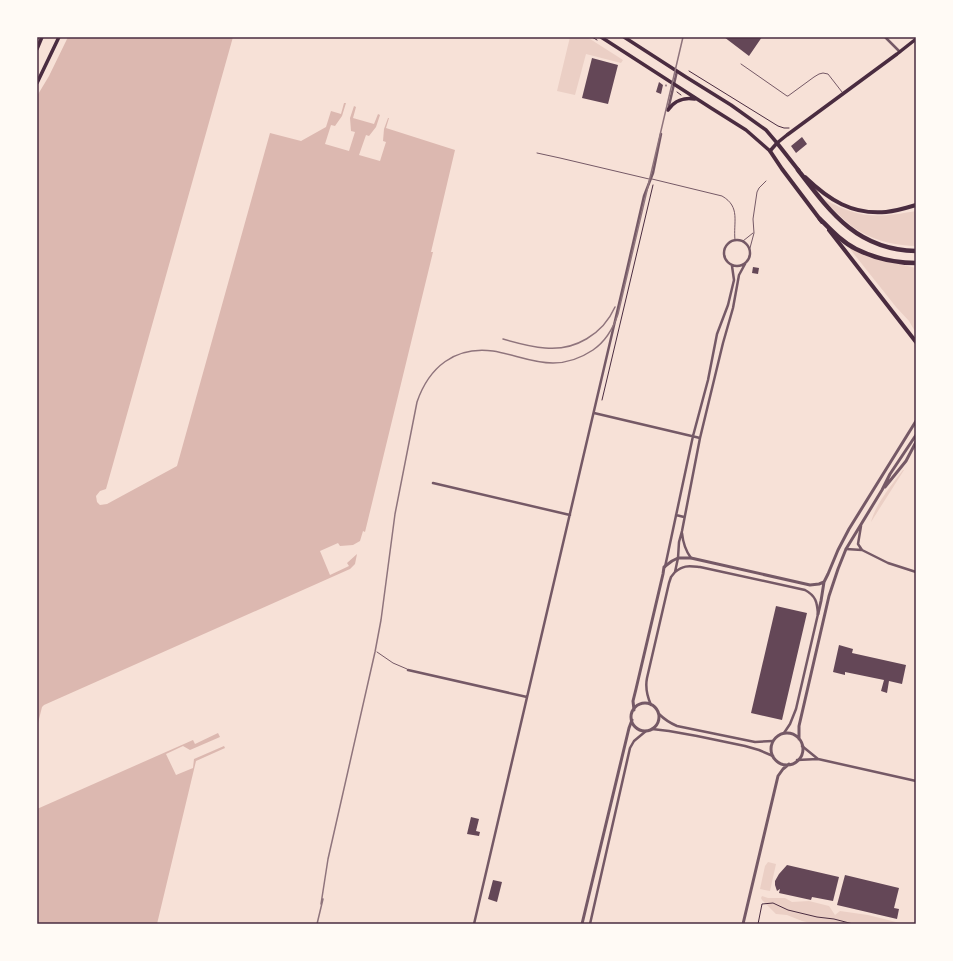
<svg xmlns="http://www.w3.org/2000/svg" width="953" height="961" viewBox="0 0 953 961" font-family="'Crimson Pro',serif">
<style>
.green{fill:#ebcfc5}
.water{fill:#dcb8b0}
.building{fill:#644757}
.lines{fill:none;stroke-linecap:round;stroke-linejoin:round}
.path{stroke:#4a2c40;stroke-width:1}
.service{stroke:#755966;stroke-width:1}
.minor{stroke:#755966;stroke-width:2.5}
.tertiary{stroke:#755966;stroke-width:3}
.secondary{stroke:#4a2c40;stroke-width:3.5}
.trunk{stroke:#4a2c40;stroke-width:4}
.motorway{stroke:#4a2c40;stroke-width:4.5}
.rail{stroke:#8f747c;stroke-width:1.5}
.neatline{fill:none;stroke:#4a2c40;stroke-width:1.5}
</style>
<rect width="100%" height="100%" fill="#f7e1d7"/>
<path class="green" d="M570,37H587L623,60L621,63L586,54L575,95L557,91Z
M824,199C859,219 877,218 916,211V246C899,246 876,241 861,232C853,228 846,221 839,215C833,210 828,205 824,199Z
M851,248L869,257L916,268V333L909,321L896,307L850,249Z
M903,470H904L871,522C876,503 891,486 903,470Z
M768,862L776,864L770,891L760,889L765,866Z
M762,896L768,898H785L792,902L809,901L829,906L835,915L840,911L868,915L904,924H815L802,921L787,915L776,914L762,900L761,898Z"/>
<path class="water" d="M68,37H233L106,489L100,491L96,496L97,502L100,505L107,504L177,466L270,133L301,141L326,127L331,111L341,114L344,103H346L342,116L335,126L331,125L325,144L349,151L355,132L351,131L350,118L354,106L356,107L353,118L374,124L378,114L380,115L376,127L369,136L366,135L359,155L380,161L386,142L383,141L384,129L388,118H389L386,128L455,150L431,252H433L365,532L363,531L360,541L353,545L340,546L338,543L320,551L330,575L349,566L347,563L357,554L355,564L350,569L44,705L42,707L37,727V96L49,76Z
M218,733L220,737L190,750L183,746L166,754L176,775L193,768L194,759L224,746L225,748L196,761L157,924H37V809L193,740L195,744Z"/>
<path class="building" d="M724,37H762L749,56Z
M592,58L618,65L608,104L582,98Z
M659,82L663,85L661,94L656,92Z
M802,137L807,144L796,153L791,146Z
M753,267L759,268L758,274L752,273Z
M776,606L807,613L782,720L751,713Z
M839,645L853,649L852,653L906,665L902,684L889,681L887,693L881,691L884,680L845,672V675L833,672Z
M471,817L479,819L476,831L480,832L479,836L467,834Z
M787,865L839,877L833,901L812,897L811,900L779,893L780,889L777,891L775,885V881L779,874Z
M845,875L899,888L894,908L899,909L897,919L837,905Z
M493,880L502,882L497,902L488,899Z"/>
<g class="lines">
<path class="path" d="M592,37L597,40
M689,71L778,126L784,128H789
M666,85V86
M677,92L681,95
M602,400L653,185
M758,924L762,904L773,903L788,910L817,917L834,919L853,924"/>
<path class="service" d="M741,64L787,96H788L814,77L819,74L823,73L828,74L842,92
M537,153L560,158L649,179
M652,179L722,196C741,207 733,222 735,240
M743,241L753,233
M750,248L754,233L753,219L757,192L759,188L766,181
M377,652L393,663L407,669"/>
<path class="minor" d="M885,37L900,52
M668,110L677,71
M724 253a13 13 0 1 1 26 0a13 13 0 1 1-26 0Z
M594,413L700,438
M433,483L570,515
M676,515L684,517
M861,526L858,544L862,550
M682,533C683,543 685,550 691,558
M846,549L862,550L888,563L916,572
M665,567L693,436L708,380L717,334L728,305L734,280L732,266
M675,572C684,565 688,566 700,567L805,590C816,596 817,602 818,614L796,709L790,724L784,733
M408,670L527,697
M651,705C647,696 645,688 647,678L669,583L671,577L675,572L678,558L679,542L682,531L700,438L723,343L733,308L739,275L745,264
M659,714C664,719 670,723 677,726L755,742L773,741
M652,729L669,731L697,736L745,746L759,750L773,756
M818,759L916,781
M797,760L818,759L802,746
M474,924L626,274L644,196L653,173L661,134
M590,924L630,748L634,741L646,731"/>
<path class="tertiary" d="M885,487L906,461L916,442
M818,614L821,601L824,582L828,574L838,550L849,529L916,421
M631 717a14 14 0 1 1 28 0a14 14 0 1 1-28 0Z
M634,710L633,701L636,689L663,574L664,567L672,561L678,558H691L810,585L819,584L824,582
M771 749a16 16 0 1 1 32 0a16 16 0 1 1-32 0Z
M799,739V726L829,596L838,569L846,549L882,490L890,474L916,435
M582,924L629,728L632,720
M743,924L778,776L783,769L789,764"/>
<path class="secondary" d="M601,37L711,108L746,130L770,151L777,143L787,135L897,54L916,39
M624,37L686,77L731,105L766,130L777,143
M37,49L42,37
M37,83L59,37
M668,110C674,101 684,97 695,99"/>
<path class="trunk" d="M777,143L799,171
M770,151L782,169L822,222
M805,177C829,200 852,215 886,212C896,211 906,208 916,205
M829,230L916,342"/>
<path class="motorway" d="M798,170C830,212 857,250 916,251
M820,219C831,230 842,242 856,249C874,258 896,263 916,263"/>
<path class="rail" d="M503,339C517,343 531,347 545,348C575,351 603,334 615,307
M321,904L328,859L375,652L381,620L395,514L417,402C429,367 455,346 493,351C513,354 532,363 553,363C566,363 581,358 593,350C606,341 613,329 618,314L683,37
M317,924L323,899"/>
</g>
<rect width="953" height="961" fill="none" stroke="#fffaf5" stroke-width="76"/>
<rect x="38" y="38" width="877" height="885" class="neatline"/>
</svg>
